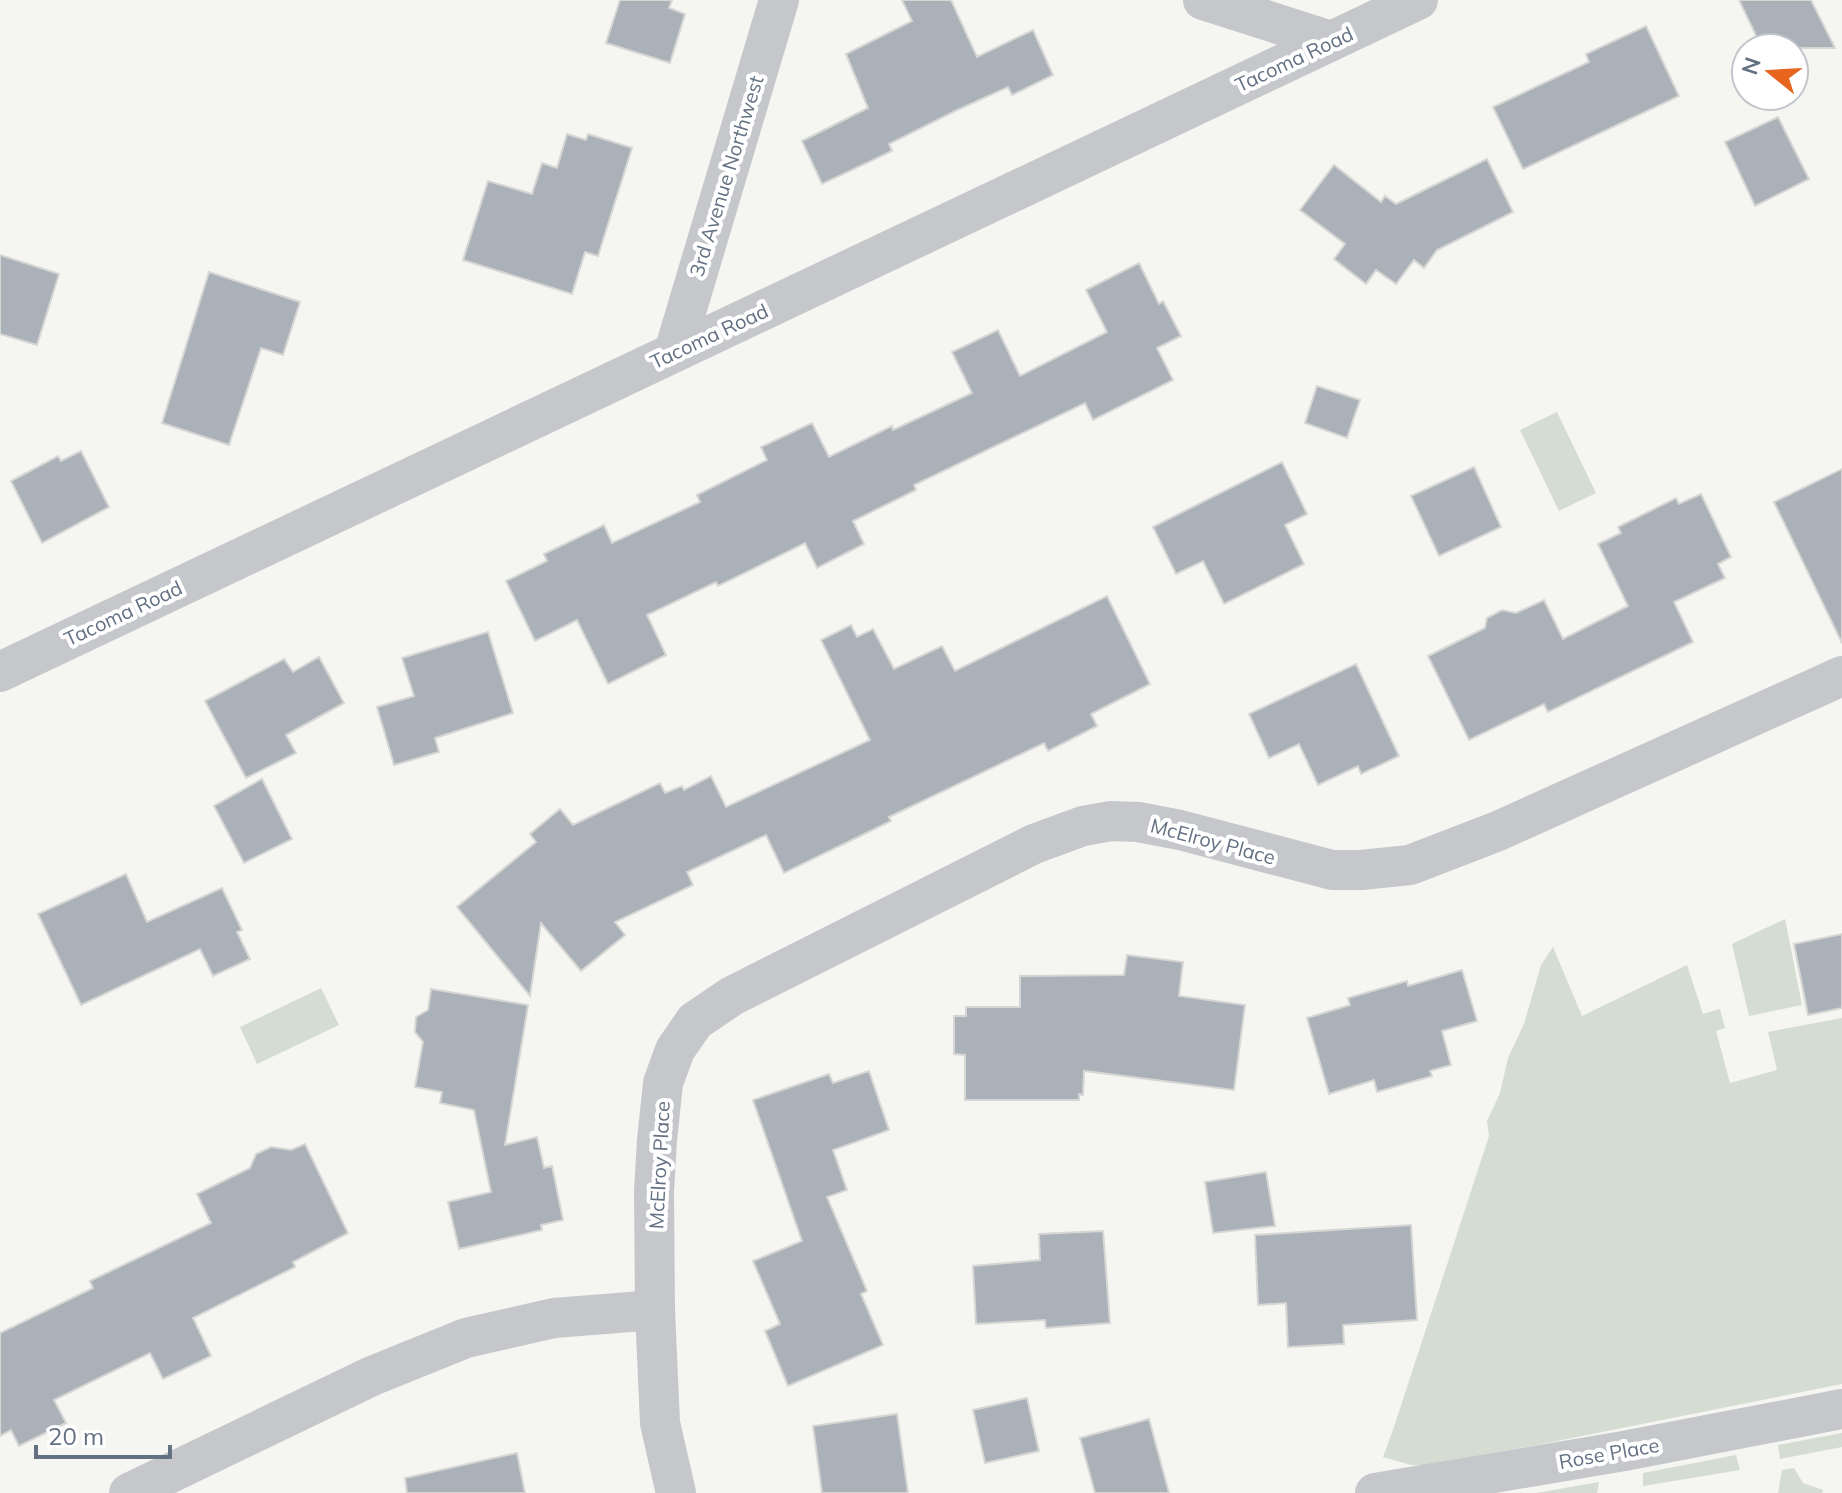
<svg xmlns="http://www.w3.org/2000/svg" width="1842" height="1493" viewBox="0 0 1842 1493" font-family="Mulish,sans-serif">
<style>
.green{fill:#d5dcd2}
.building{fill:#aab1b8;stroke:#d6d6d4;stroke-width:2}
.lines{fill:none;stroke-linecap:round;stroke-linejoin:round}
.street{stroke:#c5c7cb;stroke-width:40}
.labels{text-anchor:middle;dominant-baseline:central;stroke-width:8;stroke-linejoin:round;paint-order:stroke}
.street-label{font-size:20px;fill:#637183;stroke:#fff}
</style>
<rect width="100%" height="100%" fill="#f5f5f1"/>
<path class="green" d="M1557,412L1596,493L1559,511L1520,430Z
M1785,919L1802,1005L1749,1016L1732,944Z
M1553,947L1582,1016L1687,965L1703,1014L1720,1009L1725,1028L1716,1031L1730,1083L1777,1070L1768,1032L1842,1018V1384L1532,1446L1424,1465H1411L1383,1457L1393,1430L1489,1136L1487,1121L1500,1093L1508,1058L1524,1024L1541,965Z
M321,988L339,1025L257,1064L240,1027Z
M1842,1433V1447L1780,1459L1778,1445Z
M1736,1455L1740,1470L1643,1486V1473Z
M1794,1468L1803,1483L1823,1490L1822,1493H1778L1782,1470Z
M1599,1482L1597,1493H1535H1536Z"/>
<path class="building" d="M620,0H672L669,8L685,14L670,63L606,43Z
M902,0H951L977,57L1033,30L1053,75L1012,95L1008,87L955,111L889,144L892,151L822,184L802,141L868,108L846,54L912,21Z
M1739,0H1811L1835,48H1762Z
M1646,26L1679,96L1523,169L1493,107L1589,62L1586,54Z
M1778,117L1809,179L1755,206L1725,142Z
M567,134L586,140L588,134L632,148L598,256L585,252L572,294L463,260L488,181L532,194L542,163L557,168Z
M1487,159L1513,212L1437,250L1424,268L1414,260L1396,284L1376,270L1366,284L1334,259L1345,244L1300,210L1334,165L1381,202L1385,196L1396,204Z
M0,255L59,274L37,345L0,334Z
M1139,263L1159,304L1163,301L1181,336L1157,348L1173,380L1093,420L1085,403L914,485L916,490L853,521L864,544L817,568L805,543L718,586L716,582L647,615L666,655L608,684L577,620L535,641L506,581L547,561L544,554L604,525L612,543L700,502L697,495L767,460L761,447L812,423L829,457L892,426L893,430L972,393L952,352L998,330L1020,376L1107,332L1086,290Z
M209,272L300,302L283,355L261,348L229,445L162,423Z
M1317,386L1360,400L1347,438L1305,423Z
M81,451L109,507L42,543L11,481L58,456L61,461Z
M1282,462L1307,514L1285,525L1304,564L1224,604L1203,561L1176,574L1153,527Z
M1474,467L1501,527L1439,556L1411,496Z
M1842,469V643L1774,502Z
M1701,494L1731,557L1718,564L1725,578L1674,602L1693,642L1548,712L1544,704L1469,740L1428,656L1485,628L1487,618L1502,610L1516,613L1544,600L1563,639L1628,606L1598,544L1621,533L1618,527L1676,498L1679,504Z
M1107,596L1150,684L1091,714L1097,726L1048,751L1044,743L889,817L891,821L784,873L766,835L687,872L693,885L615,922L625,935L581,971L541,923L530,996L457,907L536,842L530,834L560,809L573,825L660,783L665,793L682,786L684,790L711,776L726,807L870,740L821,640L851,625L857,637L873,629L894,669L942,646L955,671Z
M488,632L513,713L435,738L439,752L394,765L377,707L414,696L402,658Z
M319,657L344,703L286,735L296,753L246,778L205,701L284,659L293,672Z
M1356,664L1399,756L1361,774L1358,766L1318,785L1299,744L1269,758L1249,714Z
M262,779L292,839L244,863L214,806Z
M126,874L147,922L222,888L242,930L237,932L250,959L213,976L200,949L81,1005L38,914Z
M1842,934V1008L1808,1015L1794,944Z
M1127,955L1183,962L1179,996L1245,1005L1234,1090L1084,1071L1083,1095L1079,1094V1100H965V1055L954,1054V1016H966V1007H1020V976L1124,975Z
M1462,970L1477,1021L1442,1031L1451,1065L1430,1071L1432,1076L1377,1092L1374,1080L1329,1094L1307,1018L1350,1005L1348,998L1407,981L1408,986Z
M431,989L528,1005L505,1145L537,1137L544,1168L552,1166L563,1220L541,1225L542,1230L459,1249L448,1202L491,1192L474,1110L440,1103L442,1092L415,1087L423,1042L415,1032L416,1017L428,1010Z
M869,1071L889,1130L833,1150L847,1190L827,1197L867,1291L861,1294L883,1345L788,1386L765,1331L780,1324L753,1261L802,1241L753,1100L829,1074L833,1083Z
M305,1144L348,1233L293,1262L295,1267L193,1318L211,1356L163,1379L150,1353L54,1400L66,1423L19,1446L11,1430L0,1436V1333L93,1288L90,1281L211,1223L197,1194L250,1168L256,1154L271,1147L291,1150Z
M1266,1172L1275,1226L1213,1233L1205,1182Z
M1411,1225L1417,1320L1343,1325L1344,1344L1288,1347L1286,1303L1258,1305L1255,1235Z
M1103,1231L1110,1323L1046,1328L1045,1320L976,1324L973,1266L1040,1260L1039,1234Z
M1027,1398L1039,1451L985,1463L973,1410Z
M897,1414L908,1493H822L813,1426Z
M1149,1419L1169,1493H1095L1080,1438Z
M517,1453L525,1493H407L405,1478Z"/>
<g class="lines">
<path class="street" d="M1203,0L1331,41
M674,352L779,0
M0,672L1418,0
M129,1493L372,1376L466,1338L554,1318L655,1310
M676,1493L660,1423L655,1310L654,1191L657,1140L663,1083L675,1050L695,1021L732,996L1034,844L1083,826L1111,821L1138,822L1180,830L1332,870H1361L1410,865L1498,831L1842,676
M1375,1493L1624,1451L1842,1409"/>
</g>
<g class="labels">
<g class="street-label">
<text transform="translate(1294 59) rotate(-25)">Tacoma Road</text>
<text transform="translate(726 176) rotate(-73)">3rd Avenue Northwest</text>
<text transform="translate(709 336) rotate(-25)">Tacoma Road</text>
<text transform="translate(123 613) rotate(-25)">Tacoma Road</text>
<text transform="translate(1213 841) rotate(15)">McElroy Place</text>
<text transform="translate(659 1165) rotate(-87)">McElroy Place</text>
<text transform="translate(1609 1453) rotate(-10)">Rose Place</text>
</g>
</g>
<g transform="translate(1770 72) rotate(288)"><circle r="38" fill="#ffffff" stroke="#c1c6cd" stroke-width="2"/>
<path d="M0-6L14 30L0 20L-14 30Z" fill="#e7651f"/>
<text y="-12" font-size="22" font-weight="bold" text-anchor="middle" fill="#637183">N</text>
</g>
<path d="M36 1445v12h134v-12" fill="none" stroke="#637183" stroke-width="4"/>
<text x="48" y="1445" font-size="24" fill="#637183" stroke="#ffffff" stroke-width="6" paint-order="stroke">20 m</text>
</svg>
